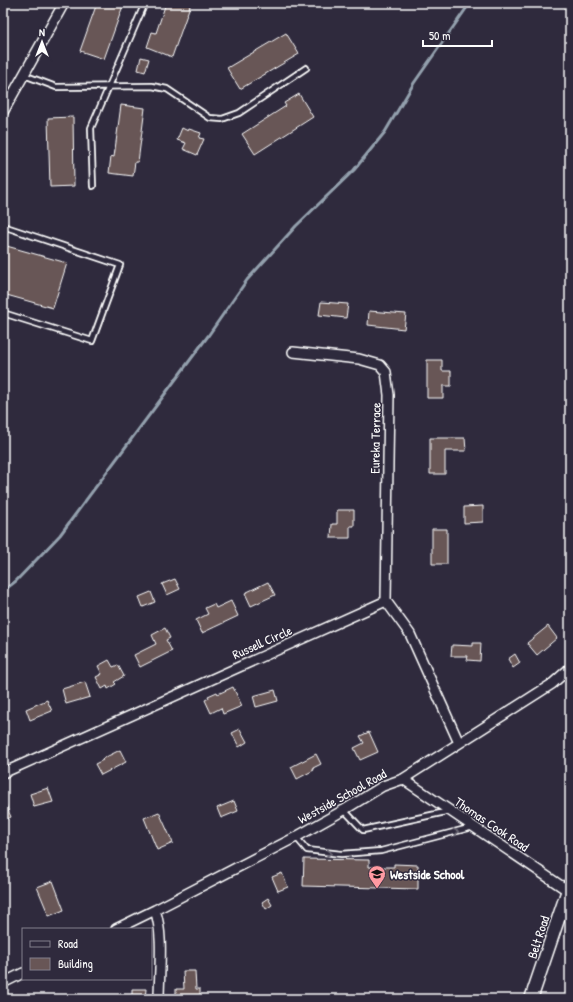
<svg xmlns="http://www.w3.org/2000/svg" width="573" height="1002" viewBox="0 0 573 1002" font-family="'Patrick Hand',sans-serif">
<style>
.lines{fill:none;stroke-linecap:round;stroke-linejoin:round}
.stream{stroke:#94a1ae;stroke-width:3}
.building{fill:#685656;stroke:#fff}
.lane-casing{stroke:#fff;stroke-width:8}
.street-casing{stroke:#fff;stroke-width:12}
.secondary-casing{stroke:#fff;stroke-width:15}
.lane{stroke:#2f2a3d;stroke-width:4.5}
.street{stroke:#2f2a3d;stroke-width:9}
.secondary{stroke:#2f2a3d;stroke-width:12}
.oneway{stroke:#6d6a77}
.labels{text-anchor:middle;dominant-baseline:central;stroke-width:3;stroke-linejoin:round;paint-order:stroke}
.street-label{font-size:13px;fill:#fff;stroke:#2f2a3d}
.poi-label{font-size:13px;font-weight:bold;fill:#fff;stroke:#2f2a3d;text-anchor:start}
</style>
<rect width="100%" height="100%" fill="#2f2a3d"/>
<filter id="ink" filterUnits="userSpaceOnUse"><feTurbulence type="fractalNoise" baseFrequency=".025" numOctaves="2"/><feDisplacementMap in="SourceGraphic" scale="8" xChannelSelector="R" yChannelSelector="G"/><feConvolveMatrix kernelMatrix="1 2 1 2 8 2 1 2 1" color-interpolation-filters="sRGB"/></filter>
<g filter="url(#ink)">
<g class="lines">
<path class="stream" d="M3,591L16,581L60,535L208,336L247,280L296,226L354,170L385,132L414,83L470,3"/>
</g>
<path class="building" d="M97,3H124L104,59L80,51Z
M166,3H191L172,57L147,47L152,32L156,33Z
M286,33L299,54L240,89L227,68Z
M141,57L149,59L145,72L138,70Z
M299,94L313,117L255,154L242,134L286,106L284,103Z
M121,105L145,108L138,162H135L133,176L109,173L111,156L114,157Z
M73,117L74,186L50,187L48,118Z
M182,128L188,131L189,129L201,133L199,138L204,139L197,155L183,149L186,143L177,140Z
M3,245L67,263L53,308L3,294Z
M321,302L348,304L346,318L319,315Z
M369,311L406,314L404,329L368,325Z
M427,360H442V371H451V386H443V398H427Z
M430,438H465L466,451H445V474H430Z
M483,506V522L464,523V507Z
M337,510H354V526H350V538H331L332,524H337Z
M432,529H447V564H432Z
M175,579L180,589L167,595L162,584Z
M268,582L275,595L251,606L245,593Z
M151,592L155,602L143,607L139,597Z
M231,601L238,616L202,633L196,620L208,614L205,608L214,604L216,608Z
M548,626L557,638L537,655L527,643Z
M165,628L170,638L166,640L172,651L140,667L134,655L156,644L152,635Z
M473,643H481L480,661L467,660L468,656H451L452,645L473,646Z
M515,654L520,663L513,668L508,659Z
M109,660L113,667L118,665L124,676L114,682L116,684L108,689L107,686L102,689L96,677L102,674L98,666Z
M85,682L90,697L66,704L62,689Z
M233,687L242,706L223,714L221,708L211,713L205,700L209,698L208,696L217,692L218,694Z
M275,690L278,701L256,707L253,696Z
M47,700L52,711L30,720L26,709Z
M240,729L247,742L239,747L232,733Z
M369,732L378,752L360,760L354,748L364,743L360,736Z
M120,750L126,762L101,775L95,764L103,760L102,759Z
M316,754L321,764L313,768L314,770L297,779L291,767Z
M48,788L53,802L34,807L30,794Z
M3,799L11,817L3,821Z
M234,801L238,811L221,818L217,808Z
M159,812L173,843L157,850L144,818Z
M304,859L369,860V867H394V864L418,865V889L303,886Z
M282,873L288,887L278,891L272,877Z
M53,881L64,910L49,916L37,887Z
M268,898L272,905L266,909L262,902Z
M183,971H195L196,989H200V998H176V989H184Z
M132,989H146L145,999H132Z"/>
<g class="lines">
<g class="lane-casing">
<path id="lane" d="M24,75L56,87L152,86L167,89L210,118L222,119L239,113L306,68
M93,186L91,128L145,3
M3,226L120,265L92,341L3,313
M344,810L363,830L450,811
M296,837L307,850L341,854L381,851L473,827"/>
</g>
<g class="street-casing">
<path id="street" d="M3,112L64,3
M293,352L359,359L380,365L386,372L389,395L386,601
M386,601L410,634L459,743
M3,773L386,601
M403,779L567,890
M155,910C164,935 159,973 159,999
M116,929L155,910L296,837L344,810L383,786L403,779L552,684L570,668
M3,983L23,973"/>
</g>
<g class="secondary-casing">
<path id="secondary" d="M531,999L570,884"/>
</g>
<use href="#lane" class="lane"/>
<use href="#street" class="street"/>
<use href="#secondary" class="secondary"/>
</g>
<defs><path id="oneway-chevron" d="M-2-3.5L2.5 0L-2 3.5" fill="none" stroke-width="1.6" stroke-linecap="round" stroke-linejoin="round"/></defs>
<g class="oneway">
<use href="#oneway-chevron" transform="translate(456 832) rotate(-14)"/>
<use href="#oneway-chevron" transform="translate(329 853) rotate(7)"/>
</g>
</g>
<defs>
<g id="school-pin" transform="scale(0.9)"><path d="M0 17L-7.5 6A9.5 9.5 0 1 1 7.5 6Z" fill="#ff9aa2" stroke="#2f2a3d"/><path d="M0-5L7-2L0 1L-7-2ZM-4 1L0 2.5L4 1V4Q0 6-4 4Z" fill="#111"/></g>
</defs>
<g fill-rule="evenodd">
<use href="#school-pin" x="377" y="874"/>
</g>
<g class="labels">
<g class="street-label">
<text transform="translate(375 438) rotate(-89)">Eureka Terrace</text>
<text transform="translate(262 642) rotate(-24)">Russell Circle</text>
<text transform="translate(342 796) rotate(-29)">Westside School Road</text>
<text transform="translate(492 824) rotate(34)">Thomas Cook Road</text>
<text transform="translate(538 937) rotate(-72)">Belt Road</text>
</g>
<g class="poi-label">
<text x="390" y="874">Westside School</text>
</g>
</g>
<rect width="573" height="1002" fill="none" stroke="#2f2a3d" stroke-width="16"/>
<rect x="8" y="8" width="557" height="986" fill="none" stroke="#fff" stroke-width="1.5" filter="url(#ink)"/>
<rect x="22" y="928" width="130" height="52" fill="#2f2a3d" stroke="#827f8b"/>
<rect x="30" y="941" width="20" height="6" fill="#2f2a3d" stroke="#827f8b"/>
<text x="58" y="948" font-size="12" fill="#ffffff">Road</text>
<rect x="30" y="958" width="20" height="12" fill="#685656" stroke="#827f8b"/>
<text x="58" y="968" font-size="12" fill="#ffffff">Building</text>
<g transform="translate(42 42)" stroke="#2f2a3d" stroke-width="3" paint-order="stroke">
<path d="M0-3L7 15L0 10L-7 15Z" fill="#ffffff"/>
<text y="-6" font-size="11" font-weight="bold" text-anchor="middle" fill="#ffffff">N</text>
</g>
<path d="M423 40v6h69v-6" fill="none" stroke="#ffffff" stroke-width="2"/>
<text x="429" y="40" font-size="12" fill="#ffffff" stroke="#2f2a3d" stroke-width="3" paint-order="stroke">50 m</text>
</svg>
